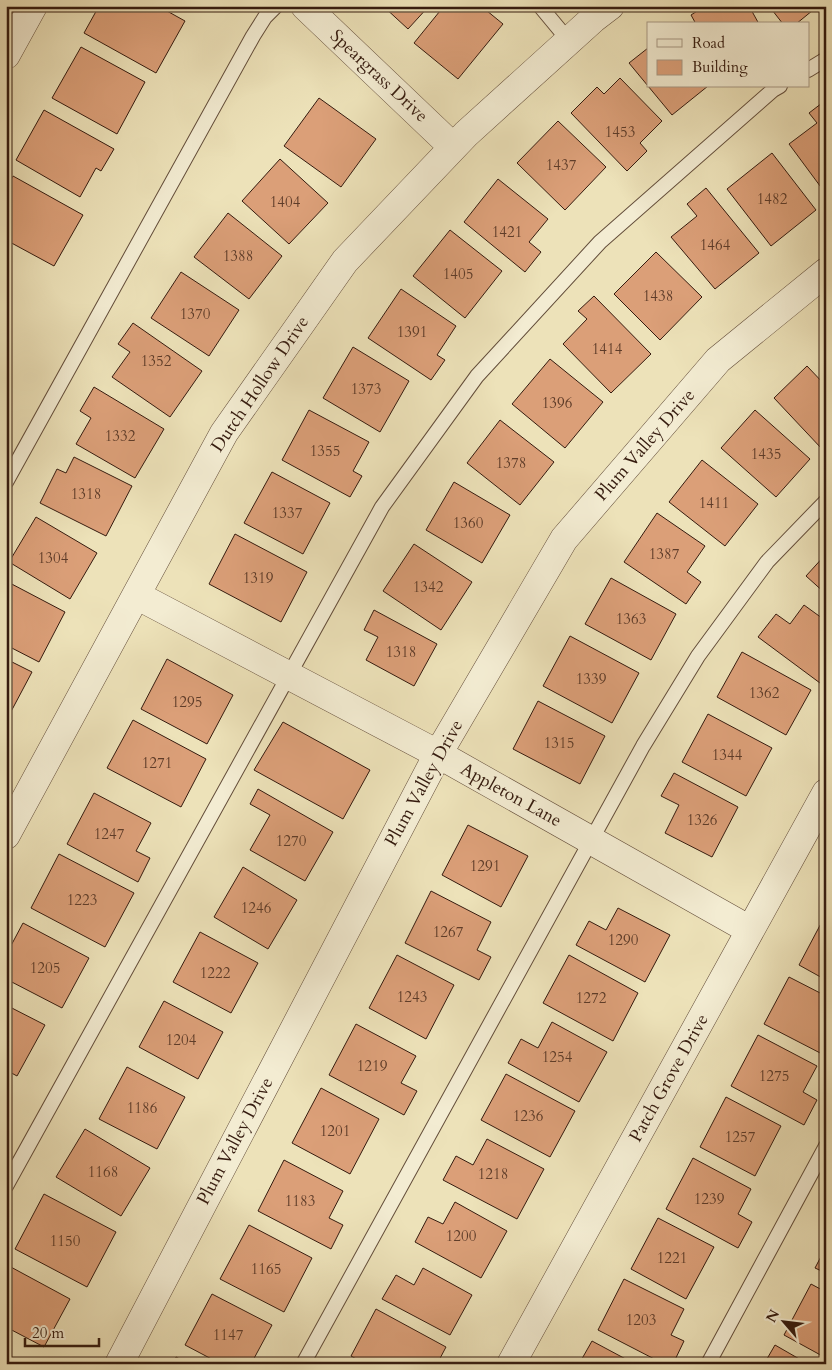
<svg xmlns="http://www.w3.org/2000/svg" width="832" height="1370" viewBox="0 0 832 1370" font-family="Cardo,serif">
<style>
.building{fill:#db9f78;stroke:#351b0f}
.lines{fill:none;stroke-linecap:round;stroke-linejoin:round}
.service-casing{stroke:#634d3a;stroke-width:16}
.minor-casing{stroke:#634d3a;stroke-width:29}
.service{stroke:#f3ecd2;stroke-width:14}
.minor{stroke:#f3ecd2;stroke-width:28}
.labels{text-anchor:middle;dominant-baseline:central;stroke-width:4;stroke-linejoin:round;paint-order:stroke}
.number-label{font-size:15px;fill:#5e3c29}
.street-label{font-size:18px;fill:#351b0f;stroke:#f3ecd2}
</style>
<rect width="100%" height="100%" fill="#ede2b9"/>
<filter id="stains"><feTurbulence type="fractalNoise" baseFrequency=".004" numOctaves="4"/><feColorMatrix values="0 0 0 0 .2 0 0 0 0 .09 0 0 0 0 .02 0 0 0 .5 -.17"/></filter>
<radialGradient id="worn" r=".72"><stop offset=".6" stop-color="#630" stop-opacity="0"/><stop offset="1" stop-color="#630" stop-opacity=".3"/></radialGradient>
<path class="building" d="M99,6H158L185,21L156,73L84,33Z
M383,6H429L408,29Z
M444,6H481L503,24L458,79L414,43Z
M705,6H749L759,24H696L691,15Z
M769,6H818L796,24H783Z
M81,47L145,82L117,134L52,98Z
M648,48V86L629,63Z
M620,78L662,121L640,143L647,151L627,171L571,113L597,87L604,94Z
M648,86H708L672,115Z
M319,98L376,139L341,187L284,146Z
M826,100V194L789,144L817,123L809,113Z
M44,110L114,149L101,171L96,168L80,197L16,160Z
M558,121L606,167L565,210L517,163Z
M772,153L816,210L771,246L727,189Z
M280,159L328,203L289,244L242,201Z
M13,176L83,215L54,266L6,240V189Z
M498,179L548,219L529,242L541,252L525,272L464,222Z
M706,188L759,253L715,289L671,237L697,216L687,204Z
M228,213L282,256L249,299L194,257Z
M450,230L502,271L465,318L413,276Z
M656,252L702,297L660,340L614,294Z
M181,272L239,310L209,356L151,318Z
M401,289L456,326L437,355L445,360L431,380L368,338Z
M594,296L651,354L611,393L563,344L587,319L578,311Z
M133,323L202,371L170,417L112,377L130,352L118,344Z
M353,347L409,381L380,432L323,398Z
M550,359L603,402L565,448L512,404Z
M807,366L826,386V445L822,449L774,398Z
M94,387L164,429L135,478L76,444L91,418L80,411Z
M309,410L369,442L353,471L362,476L350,497L282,460Z
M755,410L810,459L776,497L721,448Z
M500,420L554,462L520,505L467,463Z
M74,457L132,486L106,536L40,503L57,469L66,473Z
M702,460L758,504L725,546L669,502Z
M272,472L330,503L303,554L244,523Z
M454,482L510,515L482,563L426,530Z
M657,513L705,546L687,572L701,582L686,604L624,562Z
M36,517L97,553L70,599L9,562Z
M235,534L307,572L281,622L209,584Z
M414,544L472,582L441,630L383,591Z
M826,554V594L806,576Z
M611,578L676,614L651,660L585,624Z
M6,581L65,612L39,662L6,645Z
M804,605L826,621V674L820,683L758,637L776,614L790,624Z
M374,610L437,644L414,686L366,660L378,637L364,630Z
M570,636L639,673L612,723L543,686Z
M742,652L811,690L786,735L717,697Z
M6,659L32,672L6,721Z
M167,659L233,695L207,744L141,709Z
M538,701L605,736L580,784L513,749Z
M708,714L772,748L746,796L682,762Z
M133,720L206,759L181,807L107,768Z
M283,722L370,770L343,819L254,770Z
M674,773L738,807L712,857L665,833L679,805L661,796Z
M258,789L333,832L305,881L250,850L270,815L250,804Z
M94,793L151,823L136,851L150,858L138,882L67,844Z
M468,825L528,856L501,907L442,875Z
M59,854L134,893L105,947L31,908Z
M243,867L297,900L268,949L214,917Z
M431,891L491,922L477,950L491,957L479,980L405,943Z
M618,908L670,935L645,982L576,945L589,921L606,930Z
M826,914V980L799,965Z
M23,923L89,958L62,1008L6,979V955Z
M200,932L258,963L231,1013L173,982Z
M397,955L454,985L426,1039L369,1008Z
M569,955L638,993L613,1041L543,1003Z
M789,977L826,996V1056L764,1024Z
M164,1001L223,1032L198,1079L139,1047Z
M6,1005L45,1025L17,1076L6,1070Z
M552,1022L607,1052L579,1102L508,1063L521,1039L538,1048Z
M356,1024L416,1056L401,1083L417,1091L404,1115L329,1075Z
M758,1035L817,1066L803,1092L817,1100L804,1125L731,1086Z
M127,1067L185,1097L157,1149L99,1119Z
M506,1074L575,1111L550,1157L481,1120Z
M321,1088L379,1119L350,1174L292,1143Z
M726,1097L781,1126L755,1176L700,1147Z
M85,1129L150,1168L121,1216L56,1177Z
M487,1139L544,1169L517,1219L443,1180L456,1156L473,1165Z
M693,1158L751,1189L738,1214L752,1222L738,1248L666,1209Z
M284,1160L343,1191L329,1218L343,1225L331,1249L258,1211Z
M44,1194L116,1232L87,1287L15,1249Z
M455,1202L507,1231L481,1278L415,1242L428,1217L443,1224Z
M658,1218L714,1247L686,1299L631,1269Z
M249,1225L312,1258L284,1312L220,1279Z
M826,1247V1273L815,1268Z
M9,1266L70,1299L44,1347L6,1327V1271Z
M423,1268L472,1295L450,1335L382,1299L396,1275L414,1285Z
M624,1279L684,1309L671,1335L684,1341L673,1364H664L598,1330Z
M811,1284L826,1292V1358L784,1335Z
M212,1294L272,1325L251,1364H221L185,1345Z
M376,1309L446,1347L437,1364H365L351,1356Z
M592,1341L635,1364H579Z
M775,1345L808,1364H764Z
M176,1357L189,1364H173Z"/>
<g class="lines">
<g class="service-casing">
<path id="service" d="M540,6L569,41
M6,18L22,27
M808,70L826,59
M6,482L253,36L265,17L276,6
M6,1186L382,507L477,376L600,242L773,90L780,86
M303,1364L643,746L698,656L767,562L826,501
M708,1364L826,1146"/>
</g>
<g class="minor-casing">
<path id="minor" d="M305,6L453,147
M6,55L33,6
M136,595L438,754L750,930
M6,835L224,433L345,261L466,134L593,19L610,6
M119,1364L438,754L564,539L718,360L826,272
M511,1364L826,793"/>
</g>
<use href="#service" class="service"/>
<use href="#minor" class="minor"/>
</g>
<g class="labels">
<g class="number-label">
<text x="620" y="132">1453</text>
<text x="561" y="165">1437</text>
<text x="772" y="199">1482</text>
<text x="285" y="202">1404</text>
<text x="507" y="232">1421</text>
<text x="715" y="245">1464</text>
<text x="238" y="256">1388</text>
<text x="458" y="274">1405</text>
<text x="658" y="296">1438</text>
<text x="195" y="314">1370</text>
<text x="412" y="332">1391</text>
<text x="607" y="349">1414</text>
<text x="156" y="361">1352</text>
<text x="366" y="389">1373</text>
<text x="557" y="403">1396</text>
<text x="120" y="436">1332</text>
<text x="325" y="451">1355</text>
<text x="766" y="454">1435</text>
<text x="511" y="463">1378</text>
<text x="86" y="494">1318</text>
<text x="714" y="503">1411</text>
<text x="287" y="513">1337</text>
<text x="468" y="523">1360</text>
<text x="664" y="554">1387</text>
<text x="53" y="558">1304</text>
<text x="258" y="578">1319</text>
<text x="428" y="587">1342</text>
<text x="631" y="619">1363</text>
<text x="401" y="652">1318</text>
<text x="591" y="679">1339</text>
<text x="764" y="693">1362</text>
<text x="187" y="702">1295</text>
<text x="559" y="743">1315</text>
<text x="727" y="755">1344</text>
<text x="157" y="763">1271</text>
<text x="702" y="820">1326</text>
<text x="109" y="834">1247</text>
<text x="291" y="841">1270</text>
<text x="485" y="866">1291</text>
<text x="82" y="900">1223</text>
<text x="256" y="908">1246</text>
<text x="448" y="932">1267</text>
<text x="623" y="940">1290</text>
<text x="45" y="968">1205</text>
<text x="215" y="973">1222</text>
<text x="412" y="997">1243</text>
<text x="591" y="998">1272</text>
<text x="181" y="1040">1204</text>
<text x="557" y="1057">1254</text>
<text x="372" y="1066">1219</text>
<text x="774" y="1076">1275</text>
<text x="142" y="1108">1186</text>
<text x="528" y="1116">1236</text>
<text x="335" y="1131">1201</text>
<text x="740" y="1137">1257</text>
<text x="103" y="1172">1168</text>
<text x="493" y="1174">1218</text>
<text x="709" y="1199">1239</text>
<text x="300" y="1201">1183</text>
<text x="461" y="1236">1200</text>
<text x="65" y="1241">1150</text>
<text x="672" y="1258">1221</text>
<text x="266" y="1269">1165</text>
<text x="641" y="1320">1203</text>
<text x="228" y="1335">1147</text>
</g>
<g class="street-label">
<text transform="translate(379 76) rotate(43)">Speargrass Drive</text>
<text transform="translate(260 384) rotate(-56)">Dutch Hollow Drive</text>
<text transform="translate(645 445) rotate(-49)">Plum Valley Drive</text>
<text transform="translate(424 783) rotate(-61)">Plum Valley Drive</text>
<text transform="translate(511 795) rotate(29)">Appleton Lane</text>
<text transform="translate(669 1078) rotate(-61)">Patch Grove Drive</text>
<text transform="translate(235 1141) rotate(-62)">Plum Valley Drive</text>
</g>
</g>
<rect width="832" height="1370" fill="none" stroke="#ede2b9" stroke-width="25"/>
<rect x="8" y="8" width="817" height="1355" fill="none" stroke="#351b0f" stroke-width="2.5"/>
<rect x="12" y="12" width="807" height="1345" fill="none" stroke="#351b0f"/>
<rect x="647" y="22" width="162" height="65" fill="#f3ecd2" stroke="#a79884"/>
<rect x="657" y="39" width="25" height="8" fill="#f3ecd2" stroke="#a79884"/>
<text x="692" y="48" font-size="15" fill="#351b0f">Road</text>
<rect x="657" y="60" width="25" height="15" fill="#db9f78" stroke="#a79884"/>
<text x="692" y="72" font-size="15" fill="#351b0f">Building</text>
<g transform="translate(784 1322) rotate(298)" stroke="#f3ecd2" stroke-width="4" paint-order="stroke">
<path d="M0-4L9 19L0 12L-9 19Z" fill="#351b0f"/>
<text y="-8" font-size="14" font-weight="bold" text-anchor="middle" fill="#351b0f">N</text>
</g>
<path d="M25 1338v8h74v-8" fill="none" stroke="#351b0f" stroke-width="2.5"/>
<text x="32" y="1338" font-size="15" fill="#351b0f" stroke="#f3ecd2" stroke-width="4" paint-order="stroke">20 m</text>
<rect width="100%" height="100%" filter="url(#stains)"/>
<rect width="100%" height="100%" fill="url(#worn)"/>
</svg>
